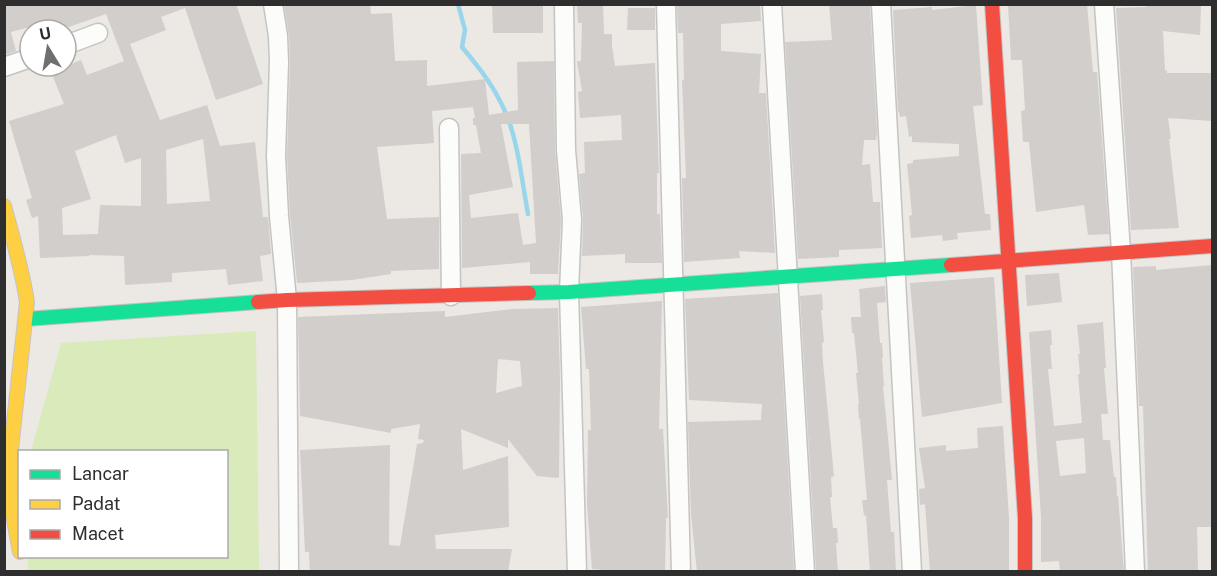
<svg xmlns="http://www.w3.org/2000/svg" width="1217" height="576" viewBox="0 0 1217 576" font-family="'Public Sans',sans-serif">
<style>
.pitch{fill:#d9eabb}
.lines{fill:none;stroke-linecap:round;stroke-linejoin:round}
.stream{stroke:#99d6ec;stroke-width:4.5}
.building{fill:#d1cecb;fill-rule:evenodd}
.street-casing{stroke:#c5c4c5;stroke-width:21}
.fast-casing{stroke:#c5c4c5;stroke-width:16}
.slow-casing{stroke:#c5c4c5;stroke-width:16}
.jam-casing{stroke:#c5c4c5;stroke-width:16}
.street{stroke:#fcfcfb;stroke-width:18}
.fast{stroke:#16e098;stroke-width:14}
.slow{stroke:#ffcf43;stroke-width:14}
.jam{stroke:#f24e42;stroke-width:14}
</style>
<rect width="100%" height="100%" fill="#ece8e4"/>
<path class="pitch" d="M256,331L259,571H29L27,557L226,556V452L31,451L61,343Z"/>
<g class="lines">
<path class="stream" d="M458,4L465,30L462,47C476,64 490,81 500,101C518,134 521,177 528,214"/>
</g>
<path class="building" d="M4,4H236L263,84L216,100L185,8L161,17L166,30L130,44L160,120L207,105L220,146L255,142L263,217H268L271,254L260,256L263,281L228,285L226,269L172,273V282L125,285L124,256L89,255V256L40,258L38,216L32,218L26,200L32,198L9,121L64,104L51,72L81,60L87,75L124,61L106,14L60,30H34L33,26L11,32L16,51L4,55ZM116,135L125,163L141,158V206L100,205L98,234L63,235L62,208L91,199L75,151ZM203,139L210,201L167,204L166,150Z
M284,4H370L371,14L392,13L395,61L427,60V86L485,79L489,115L518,110L517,62L554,61L555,150L561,220L558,274H530V262L462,268L461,154L481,153L476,125H473V118H475L473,107L432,111L434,143L377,147L387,219L439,217V269L391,271V274L352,280L297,283L290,215L287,156L290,62L289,36ZM501,124H529L536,243L523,245L518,213L471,218L469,195L513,187Z
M492,4H543V33H493Z
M577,4H603L604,34H612V46L615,66L655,63L659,173H657V214H660L662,263H625V254L582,256L583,219L579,174L585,173L584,142L622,140L621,115L580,118L578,92L582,91L577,61H581L582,23H578Z
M677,4H760L761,21L721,24V51L761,54L759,93H766L775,253L739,251L740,258L684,262L682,178H686L682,80H684L683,33H678Z
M829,4H870L877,132L876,140H864L862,165L870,164L873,202H880L882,248L839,250V257L798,259L785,42L832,40Z
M1008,4H1087L1093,72H1097L1109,234L1088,235L1084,205L1036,212L1029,142H1023L1021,111L1025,110L1022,60H1011Z
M1146,4L1201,5L1200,35L1163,31L1165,71L1167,70V73H1212V121L1168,118L1171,139H1169L1179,228L1131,230L1116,8L1146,7Z
M976,5L983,105L973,106L985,214H990L991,230L957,233L958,239L943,241L942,235L911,238L909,216L912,215L907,164L913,163V160L959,156V144L912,142V136L909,137L906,116L900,117L899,112H898L893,10L932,7V10Z
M628,8H655V30H627Z
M1212,265V527H1197L1198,572H1148L1143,406H1139L1133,267L1156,266V270Z
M1059,273L1062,302L1027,306L1025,275Z
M994,277L1002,403L922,417L910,283Z
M885,286L886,302L877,303L880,343H882L883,358H882L884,386H883L892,480H887L891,532H894L896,572H870L866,515L864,516L862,500H867L860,419H859L858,404H859L856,373H858L854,333H852L851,317H861L859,289Z
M778,293L794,572H697L691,515L688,422L761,420L762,404L689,400L685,299Z
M822,294L823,310H821L824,342L822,343L823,362L834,476L831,477L832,497H830L833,528H837L838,543H836L838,572H816L800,296Z
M662,301L659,429H663L668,518H666L665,572H623L592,569L587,504L588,430H591L589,369H586L581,307Z
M558,308L560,379L559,478L537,476L508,439V448L461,429L463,470L508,456L509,527L435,535L436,549H512L508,572H310L309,552H305L300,450L390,445L389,545L400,546L417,444L423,443L424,440L418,439L420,424L391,429V433L300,416L298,317L445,311V317L512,309ZM498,359L520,361L522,386L496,393Z
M1103,322L1106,368H1104L1108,414H1101L1103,440H1110L1114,477H1116L1117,496H1118L1124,572H1060L1059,561L1041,562V517L1029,332L1051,330L1052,345H1050L1052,369H1048L1054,426L1082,423L1078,374H1080L1078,354H1080L1077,325ZM1084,438L1086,473L1060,476L1056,441Z
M1003,426L1009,519V572H930L925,504L920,505L919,489L925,488L919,448L946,445V451L978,448L977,428Z"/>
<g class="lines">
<g class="street-casing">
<path id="street" d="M273,4L278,36L279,62L276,156L279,216L287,300L289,572
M564,4L566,150L572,220L569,292L577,572
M666,4L681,572
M772,4L805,572
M881,4L912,572
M1104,4L1121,251L1135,572
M66,45L98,33
M4,67L30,58
M449,128L451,296"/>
</g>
<g class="fast-casing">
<path id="fast" d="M529,293L569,292L951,265
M26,319L258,302"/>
</g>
<g class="slow-casing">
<path id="slow" d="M4,206C13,238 22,269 27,302L10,459V498L20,552"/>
</g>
<g class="jam-casing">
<path id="jam" d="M992,4L1025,518V572
M951,265L1212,246
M258,302L287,300L529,293"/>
</g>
<use href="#street" class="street"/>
<use href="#fast" class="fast"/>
<use href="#slow" class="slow"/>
<use href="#jam" class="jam"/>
</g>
<rect width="1217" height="576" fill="none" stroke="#2e2e2e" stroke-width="12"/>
<rect x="18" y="450" width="210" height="108" fill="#ffffff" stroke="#ababab" stroke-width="1.5"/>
<rect x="30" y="470" width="30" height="9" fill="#16e098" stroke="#ababab" stroke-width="1.5"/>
<text x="72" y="480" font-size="18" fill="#2e2e2e">Lancar</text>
<rect x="30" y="500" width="30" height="9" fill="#ffcf43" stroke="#ababab" stroke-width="1.5"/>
<text x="72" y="510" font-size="18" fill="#2e2e2e">Padat</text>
<rect x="30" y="530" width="30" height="9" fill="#f24e42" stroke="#ababab" stroke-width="1.5"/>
<text x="72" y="540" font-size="18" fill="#2e2e2e">Macet</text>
<g transform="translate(48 48) rotate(349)"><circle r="28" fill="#ffffff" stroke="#ababab" stroke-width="1.5"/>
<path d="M0-4.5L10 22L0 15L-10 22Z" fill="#706f6e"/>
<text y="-9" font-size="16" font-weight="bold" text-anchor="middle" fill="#2e2e2e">U</text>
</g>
</svg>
